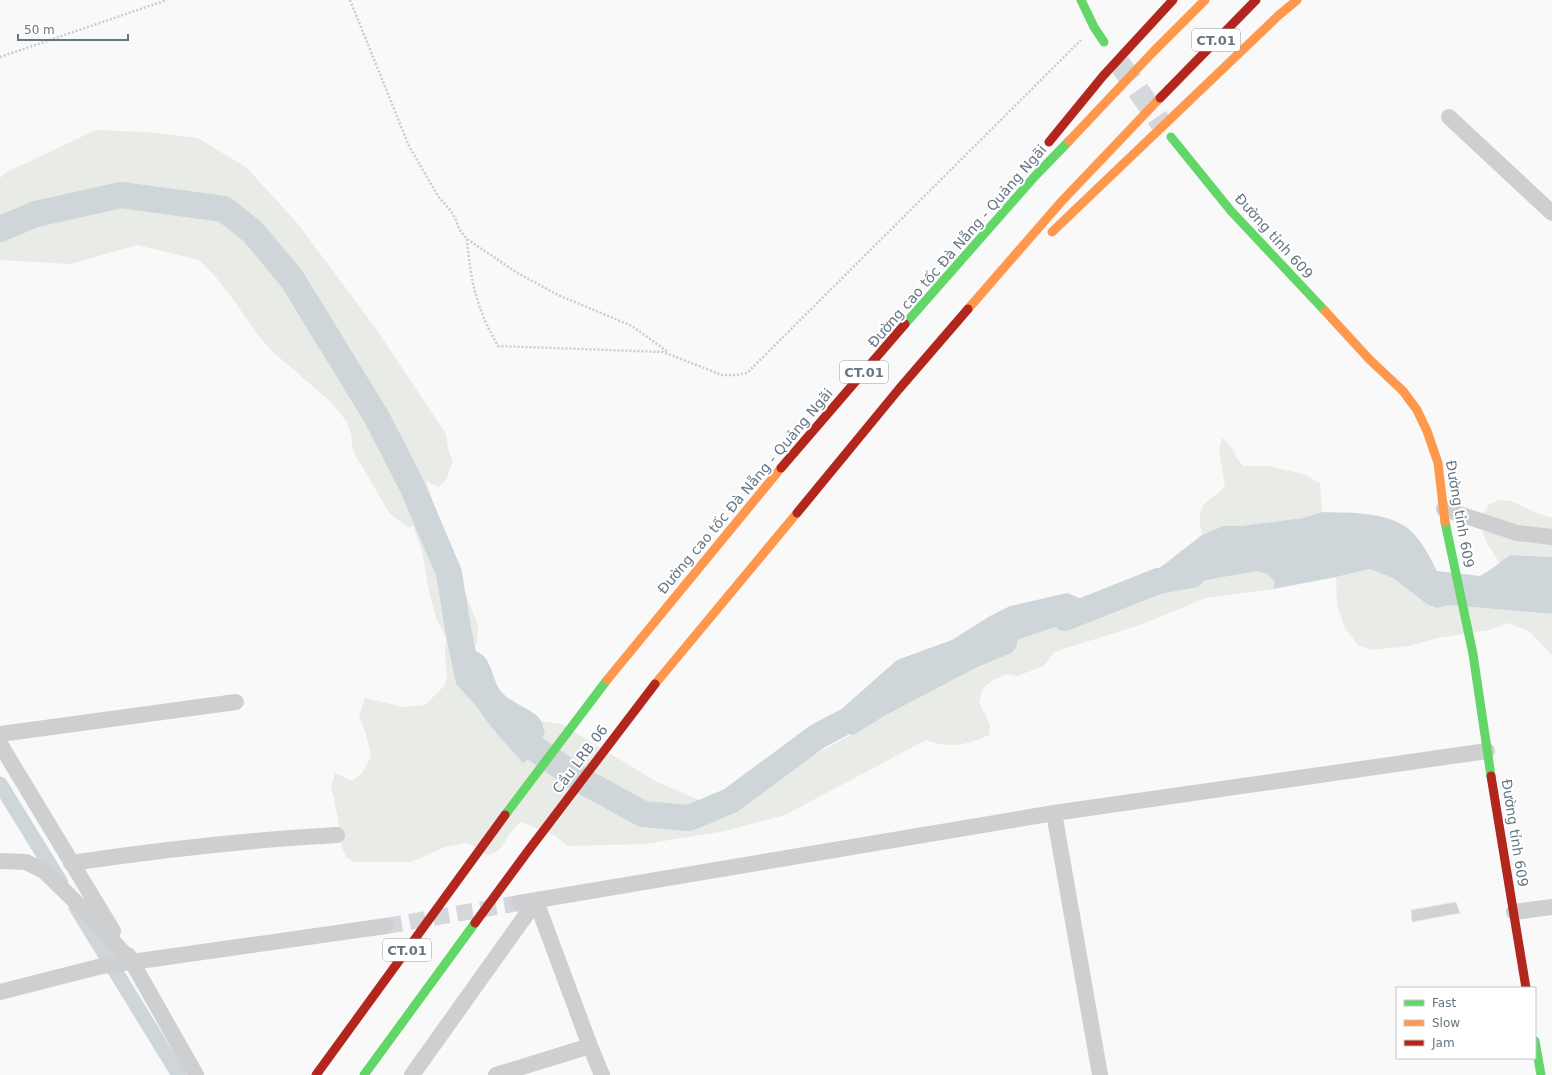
<svg xmlns="http://www.w3.org/2000/svg" width="1552" height="1075" viewBox="0 0 1552 1075" font-family="'DejaVu Sans',sans-serif">
<style>
.green{fill:#e8ebe6}
.water{fill:#ced6d9}
.lines{fill:none;stroke-linecap:round;stroke-linejoin:round}
.canal{stroke:#ced6d9;stroke-width:15}
.river{stroke:#ced6d9;stroke-width:26}
.building{fill:#d0d2d3;stroke:#e8e8e8}
.street-tunnel{stroke:#d4d8dc;stroke-width:16;stroke-dasharray:16 8;stroke-linecap:butt}
.secondary-tunnel{stroke:#d4d8dc;stroke-width:22;stroke-dasharray:22 11;stroke-linecap:butt}
.path{stroke:#cbcccd;stroke-width:2.5;stroke-dasharray:2 2;stroke-linecap:butt}
.street{stroke:#cecfd0;stroke-width:16}
.fast{stroke:#63d668;stroke-width:9}
.slow{stroke:#ff974d;stroke-width:9}
.jam{stroke:#b3261e;stroke-width:9}
.labels{text-anchor:middle;dominant-baseline:central;stroke-width:4;stroke-linejoin:round;paint-order:stroke}
.shield{fill:#fff;stroke:#939fa8;stroke-width:1}
.shield-label{font-size:13px;font-weight:bold;fill:#657683}
.street-label{font-size:14px;fill:#657683;stroke:#fff}
</style>
<rect width="100%" height="100%" fill="#f9f9f9"/>
<path class="green" d="M96,130L147,132L198,138L247,168L298,224L374,326L446,434L448,449L453,461L446,480L439,487L426,481L452,561L478,625L477,644L468,649L467,652L479,711L508,745L528,759L545,733L541,721L561,724L657,782L699,800L730,801L708,817L794,766L878,720L940,666L1168,587L1257,571L1267,574L1275,582L1273,589L1205,598L1143,624L1054,652L1044,666L1017,676L1007,674L993,680L983,688L979,702L990,725L989,735C968,745 948,749 926,740L785,815L725,831L645,844L568,846L555,836L522,822C506,830 505,855 486,855L481,850L467,843L445,847L411,862H354L346,857L340,842L338,820L334,798L331,788L335,773L352,781L362,773L371,756L366,734L359,716L365,698L403,707L425,705L443,687L447,679L445,655L446,638L437,620L430,596L422,552L413,526L409,528L390,514L353,451L351,434L347,422L332,403L272,351L257,334L235,302L215,276L199,260L137,245L70,264L0,260V178L7,172Z
M1222,438C1235,448 1233,455 1243,466H1268L1303,474L1320,483L1322,512L1303,518L1240,526H1223L1202,535C1200,525 1197,510 1206,502C1213,496 1220,493 1225,486L1219,451Z
M1499,500L1511,501L1537,513L1552,518V557L1510,555L1500,563C1491,550 1480,537 1482,520C1482,515 1486,510 1488,505Z
M1370,569L1393,578L1428,605L1437,608L1449,605L1552,614V655L1529,631L1508,623L1489,630L1437,638L1409,646L1372,650L1358,645L1345,628L1337,605L1336,577Z"/>
<path class="water" d="M1322,512C1350,513 1391,511 1412,532C1423,543 1430,557 1437,571L1480,576L1490,570L1510,555L1552,557V614L1449,605L1437,608L1428,605L1393,578L1370,569L1336,577L1273,589L1275,582L1267,574L1257,571L1168,587L1158,581L1157,570L1202,535L1223,526H1240L1303,518Z
M1067,593L1097,605L1103,611L940,666L878,720L853,735L833,729V719L846,705L897,660L952,640L990,616L1010,606Z
M468,649C493,652 490,676 500,690C510,704 535,709 541,721C543,725 544,730 545,733L528,759L523,763C505,742 461,698 463,670C463,664 466,655 468,649Z"/>
<g class="lines">
<path class="canal" d="M0,784L61,883
M76,907L179,1075"/>
<path class="river" d="M0,229L36,214L121,195L224,209L253,232L292,279L376,416L412,486L449,573L458,629L468,678L481,692
M1065,618L1158,581L1192,575
M509,724L525,742L581,780L643,814L689,818L730,801L818,736L972,655L1004,642"/>
</g>
<path class="building" d="M1456,902L1460,913L1412,922L1411,910Z"/>
<g class="lines">
<path class="street-tunnel" d="M386,926L519,903"/>
<path class="secondary-tunnel" d="M1119,63L1161,123"/>
<path class="path" d="M350,0L409,146L438,196L451,211L456,220L459,229L467,239L516,272L558,295L632,326L668,352
M0,57L167,0
M467,239C471,282 476,308 498,346L663,352L722,375H736L747,373L1081,40"/>
<path class="street" d="M1449,117L1552,213
M1444,509L1517,533L1552,537
M0,734L236,702
M0,744L113,931
M1054,813L1100,1075
M0,861L26,862L44,871L85,911L132,962L386,926
M71,863C159,850 248,840 337,835
M536,901L590,1046L602,1075
M519,903L1054,813L1487,751
M1514,912L1552,907
M128,955L196,1075
M0,992L102,966L132,962
M412,1075L536,901
M496,1075L590,1046"/>
<path class="fast" d="M1081,0L1094,27L1104,42
M1171,137L1231,211L1325,311
M905,324L1036,175L1069,141
M1445,522L1473,654L1491,776
M505,815L607,680
M1535,1041L1541,1075
M364,1075L475,923"/>
<path class="slow" d="M1069,141L1153,52L1205,0
M1052,232L1279,15L1297,0
M968,309L1061,202L1160,98
M1325,311L1370,360L1403,391L1417,410L1427,431L1438,463L1445,522
M607,680L781,468
M655,684L797,513"/>
<path class="jam" d="M1160,98L1256,0
M1049,142L1103,76L1173,0
M781,468L905,324
M797,513L899,389L968,309
M1491,776L1526,988
M475,923L528,851L655,684
M316,1075L505,815"/>
</g>
<g class="labels">
<g class="shield">
<rect x="1192" y="29" width="48" height="22" rx="3"/>
<rect x="840" y="361" width="48" height="22" rx="3"/>
<rect x="383" y="939" width="48" height="22" rx="3"/>
</g>
<g class="shield-label">
<text x="1216" y="40">CT.01</text>
<text x="864" y="372">CT.01</text>
<text x="407" y="950">CT.01</text>
</g>
<g class="street-label">
<text transform="translate(1274 236) rotate(48)">Đường tỉnh 609</text>
<text transform="translate(957 246) rotate(-49)">Đường cao tốc Đà Nẵng - Quảng Ngãi</text>
<text transform="translate(745 491) rotate(-50)">Đường cao tốc Đà Nẵng - Quảng Ngãi</text>
<text transform="translate(1460 514) rotate(80)">Đường tỉnh 609</text>
<text transform="translate(580 759) rotate(-53)">Cầu LRB 06</text>
<text transform="translate(1515 833) rotate(81)">Đường tỉnh 609</text>
</g>
</g>
<rect x="1396" y="987" width="140" height="72" fill="#ffffff" stroke="#c1c8cd"/>
<rect x="1404" y="1000" width="20" height="6" fill="#63d668" stroke="#c1c8cd"/>
<text x="1432" y="1007" font-size="12" fill="#657683">Fast</text>
<rect x="1404" y="1020" width="20" height="6" fill="#ff974d" stroke="#c1c8cd"/>
<text x="1432" y="1027" font-size="12" fill="#657683">Slow</text>
<rect x="1404" y="1040" width="20" height="6" fill="#b3261e" stroke="#c1c8cd"/>
<text x="1432" y="1047" font-size="12" fill="#657683">Jam</text>
<path d="M18 34v6h110v-6" fill="none" stroke="#657683" stroke-width="2"/>
<text x="24" y="34" font-size="12" fill="#657683" stroke="#ffffff" stroke-width="3" paint-order="stroke">50 m</text>
</svg>
